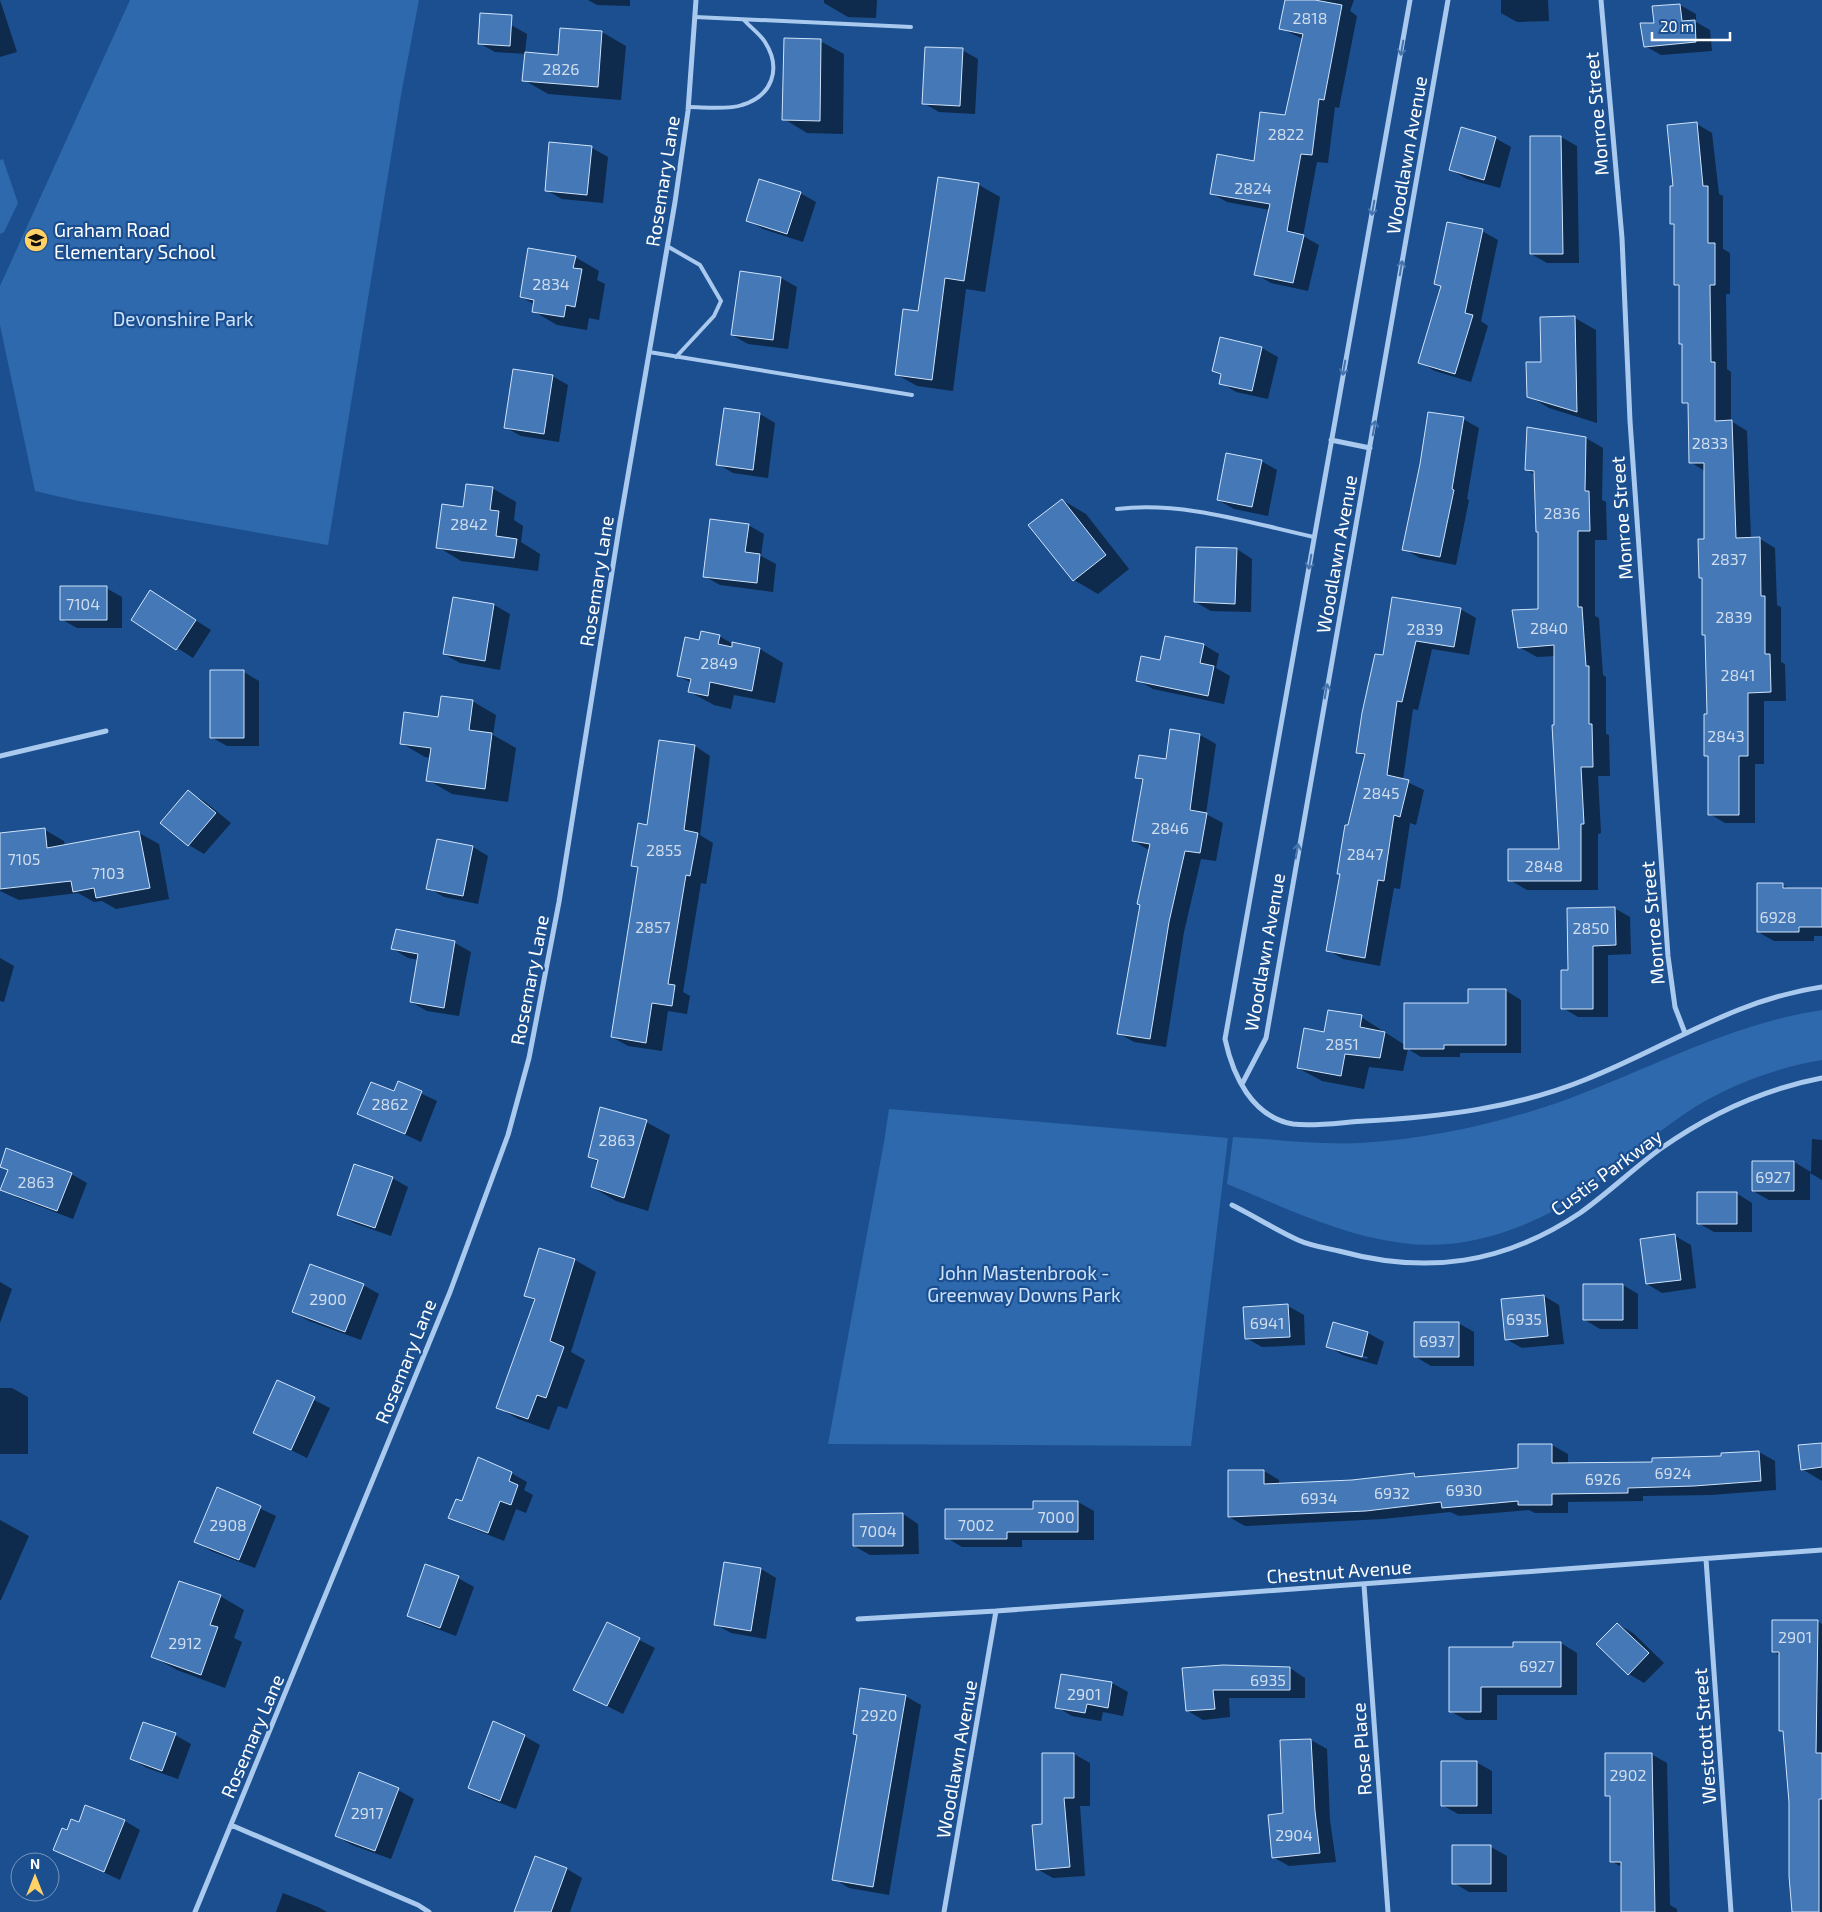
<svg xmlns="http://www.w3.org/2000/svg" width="1822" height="1912" viewBox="0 0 1822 1912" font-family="'Exo 2',sans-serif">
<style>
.green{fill:#2e69ad}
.shadow{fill:#0007;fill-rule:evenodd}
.building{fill:#4478b7;stroke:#cfe3fa}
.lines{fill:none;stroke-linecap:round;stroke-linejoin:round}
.service{stroke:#a9c9ee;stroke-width:4}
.minor{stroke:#a9c9ee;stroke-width:5}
.oneway{stroke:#4674ac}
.labels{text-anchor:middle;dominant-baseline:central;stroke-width:4.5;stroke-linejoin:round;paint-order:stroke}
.number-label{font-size:16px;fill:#d0dded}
.street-label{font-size:19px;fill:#fff;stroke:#1b4f8f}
.poi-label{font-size:19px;fill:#fff;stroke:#1b4f8f;text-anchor:start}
.park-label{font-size:19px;fill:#cfe3fa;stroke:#1b4f8f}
</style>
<rect width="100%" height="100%" fill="#1b4f8f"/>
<path class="green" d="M130,0H419L401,95L328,545L78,501L35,491L0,325V286Z
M3,159L18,203L4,232L0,234V160Z
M1822,1010V1060C1779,1067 1732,1084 1695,1107C1670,1123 1646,1142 1622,1162C1610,1172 1598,1184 1584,1193C1532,1227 1466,1252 1402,1243C1340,1235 1284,1207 1227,1184L1233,1137C1275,1139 1319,1145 1361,1143C1428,1139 1491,1125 1554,1104C1643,1073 1727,1024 1822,1010Z
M889,1109L1228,1138L1191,1446L828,1444L884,1142Z"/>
<path class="shadow" d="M0,0L17,52L0,57Z
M588,0H630V6L597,5Z
M824,0H877L876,18L848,17L824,3Z
M1286,0H1354L1350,11L1357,16L1339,108L1335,107L1328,163L1317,162L1303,236L1319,245L1308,291L1271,283L1256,274L1270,210L1227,202L1211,193L1255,162L1286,116L1303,39L1280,28Z
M1501,0H1548L1549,21L1517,22L1501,13Z
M1680,5L1696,14V22L1710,30L1712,51L1661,55L1645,46L1655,24Z
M511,25L527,34L525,53L559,56L561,29L602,32L626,46L621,100L548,94L524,80L526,54L495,52L479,43Z
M820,41L844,54L843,134L807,133L784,119Z
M962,50L978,59L975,114L939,112L923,103Z
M1697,124L1712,133L1719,194L1723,196V249L1730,253V294H1726L1727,369L1731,372V421L1747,431L1751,539H1760L1775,548L1777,605L1781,607V662L1785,664L1786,701H1764V764H1755V823H1725L1710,814V757L1705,755L1709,716L1706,636L1704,634V579L1700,577L1705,540V471L1690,462L1689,405L1683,402V345L1681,344L1680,287L1676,285V226L1671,223L1674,187Z
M1531,137H1561L1577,146L1579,263H1547L1531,254Z
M1495,138L1511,147L1500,188L1467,179L1451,170Z
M550,143L592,148L608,157L603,203L562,199L546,190Z
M939,178L979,185L1000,197L985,292L966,289L953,391L917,386L896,374L919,312Z
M800,193L816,202L803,242L763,229L747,220Z
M1482,231L1498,240L1481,321L1488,326L1471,382L1435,371L1419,362L1442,287L1435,283Z
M575,257L599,271L597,280L605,284L599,320L589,318L587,330L557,325L533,311L534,304L521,297Z
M781,278L797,287L788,349L748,344L732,335Z
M1575,318L1596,330L1597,423L1549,408L1529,396L1542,363Z
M1221,338L1262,348L1278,357L1268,399L1236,392L1221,383L1222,376L1213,371Z
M552,376L568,385L559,442L521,436L505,427Z
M760,414L775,423L768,478L733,473L718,464Z
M1463,419L1479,428L1467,499L1469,500L1456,565L1420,558L1404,549Z
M1586,438L1603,448L1602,500L1606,502L1607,540H1595V616L1599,618L1603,675L1606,677V734L1609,735L1610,776H1598L1601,833L1598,834V890H1527L1510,880L1560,850L1556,656L1537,657L1519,647L1540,610V533L1537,532L1535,475L1527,470Z
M1261,461L1277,470L1268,516L1234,509L1218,500Z
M492,488L516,502L514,520L523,526L521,542L540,554L538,571L461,561L438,547L464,508Z
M1062,500L1086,514L1129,569L1098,594L1074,580Z
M748,525L764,534L761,556L776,564L773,592L720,585L704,576Z
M1237,549L1252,559L1251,612L1211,611L1195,602Z
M106,588L122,597V628H77L61,619Z
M151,592L211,630L193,658L132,619Z
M454,598L494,605L510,614L500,670L460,663L444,654Z
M1460,609L1476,618L1469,655L1432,649L1418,710L1413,709L1403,780L1424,790L1416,825L1410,823L1400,889L1394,888L1380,966L1343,959L1328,950L1349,827L1365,757L1357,752L1384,657Z
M719,636L733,644L760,649L783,663L775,703L734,695L731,709L714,705L690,692L692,683L678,676L700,642Z
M1204,645L1219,654L1216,668L1230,676L1224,704L1153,689L1137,680L1161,661Z
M244,672L259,681V746H227L211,737Z
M472,701L496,715L493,735L516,748L508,802L452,794L428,780L431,758L425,757L401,743L439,718Z
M1200,735L1216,744L1206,814L1223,823L1216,861L1201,859L1184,932L1166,1047L1134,1042L1118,1033L1149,850L1133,841L1144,782L1137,778L1167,760Z
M695,746L710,756L700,835L713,843L706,884L701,883L683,992L690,996L687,1014L668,1011L662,1051L628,1046L612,1037L639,869L633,865L648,826Z
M188,792L204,801L231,823L204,854L189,845L162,823Z
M45,830L64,841L65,846L139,833L159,844L169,899L116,909L102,901L94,902L78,893L19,900L0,891V835Z
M473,847L488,856L478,904L444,897L428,888Z
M1758,885H1783L1792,890H1822V936H1814V941H1774L1758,932Z
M1614,908L1630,917L1631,954L1608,955V1017H1578L1563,1008L1570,971Z
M396,931L455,943L471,952L459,1016L427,1011L411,1002L419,960L408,958L393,949Z
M0,958L14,966L4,1002L0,1001Z
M1505,990L1521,1000V1053H1460V1057H1421L1408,1049L1403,1071L1369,1067L1364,1089L1322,1081L1298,1068L1325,1033L1361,1017L1405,1045L1469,1005Z
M399,1083L437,1101L421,1142L359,1113L395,1093Z
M646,1122L670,1135L648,1211L616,1201L592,1187L598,1162L589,1157Z
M1812,1139L1822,1140V1180L1810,1173V1200H1769L1753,1191L1794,1162L1811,1172Z
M71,1174L87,1183L73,1219L18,1198L2,1189Z
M392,1178L408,1187L391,1236L354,1223L339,1214Z
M1736,1193L1752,1203V1232H1714L1698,1223Z
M1675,1236L1691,1245L1696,1288L1662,1293L1647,1284Z
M540,1250L575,1260L596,1272L571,1352L585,1360L567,1409L558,1406L549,1430L518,1419L497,1407L535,1301L525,1295Z
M0,1282L12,1289L0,1323Z
M363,1285L379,1294L361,1340L309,1321L293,1312Z
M1623,1285L1638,1294V1329H1600L1585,1320Z
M1544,1296L1559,1305L1564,1344L1522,1348L1506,1339Z
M1288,1306L1304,1315L1305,1345L1262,1347L1246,1338Z
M1458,1323L1474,1332V1366H1431L1416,1357Z
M1334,1324L1368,1333L1384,1342L1377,1365L1343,1355L1327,1346ZM1342,1350L1368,1357L1367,1359L1342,1353Z
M278,1382L330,1408L307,1458L255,1432Z
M0,1388H12L28,1397V1454H0Z
M1520,1445H1552L1568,1454V1464L1653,1463L1759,1452L1775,1461L1776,1490L1711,1495L1643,1496V1501L1568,1502V1513H1535L1529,1510L1459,1516L1450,1512L1383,1519L1245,1526L1229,1517L1264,1471L1279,1480V1485L1352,1482L1414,1474L1420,1478L1520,1469Z
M1822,1445V1481L1802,1469Z
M511,1473L527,1482L524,1490L533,1495L526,1513L516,1509L504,1541L466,1526L450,1517L463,1502Z
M218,1489L276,1516L255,1568L211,1551L196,1542Z
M1078,1502L1094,1511V1540H1022V1547H962L947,1538L1034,1511Z
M903,1514L918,1524L919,1554L870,1555L854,1546Z
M0,1520L29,1536L1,1600H0Z
M761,1569L776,1578L766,1639L731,1633L715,1624Z
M458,1578L474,1587L456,1636L424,1624L408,1615Z
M220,1596L244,1610L234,1638L242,1642L225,1688L177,1670L153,1657Z
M1817,1621L1822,1624V1912H1792L1790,1802L1783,1732L1780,1731V1656L1773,1651Z
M608,1624L655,1648L623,1714L591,1698Z
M1617,1624L1633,1633L1664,1663L1644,1683L1629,1674Z
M1561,1643L1577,1653V1695H1497V1720H1466L1450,1711L1514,1648Z
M1223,1667L1290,1668L1305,1678V1698H1229L1230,1717L1203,1720L1188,1711Z
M1062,1675L1112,1683L1128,1692L1123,1716L1103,1712L1101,1721L1072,1716L1057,1707Z
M905,1696L921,1705L889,1895L849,1888L834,1879L858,1736L855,1734Z
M175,1735L191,1744L178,1779L147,1768L131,1759Z
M524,1736L540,1745L516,1809L485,1797L469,1788Z
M1311,1740L1327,1749L1330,1820L1336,1862L1289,1866L1273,1857L1285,1814Z
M1043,1754H1074L1090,1763V1806H1080L1085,1876L1053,1878L1037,1869L1043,1825Z
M1651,1754L1667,1763L1670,1905L1677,1909V1912H1622V1867L1611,1861V1798L1606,1795Z
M1476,1762L1492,1771V1814H1458L1442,1805Z
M398,1790L414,1799L391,1859L352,1845L336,1836Z
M86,1806L125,1821L140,1830L120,1880L55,1849L68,1831L79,1823Z
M1491,1847L1507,1856V1892H1469L1454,1883Z
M536,1857L567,1869L582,1878L570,1912H515Z
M283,1893L318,1907L327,1912H276Z"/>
<path class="building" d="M1285,0H1315L1342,5L1324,100L1319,99L1312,155L1301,154L1287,231L1304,235L1293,283L1254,275L1270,204L1210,194L1217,154L1254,161L1260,112L1285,115L1303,34L1279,29Z
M1680,4L1682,21L1695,20L1696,42L1644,47L1640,23H1654L1652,6Z
M480,13L512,15L510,46L478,44Z
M560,28L602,31L598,87L522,81L525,52L558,55Z
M784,38L821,39L820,121L782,120Z
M925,47L963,48L960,106L922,104Z
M1697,122L1703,186H1708V243H1715V285H1710L1711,362H1715V421L1732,420L1736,538L1760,537L1761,596H1765V654H1770L1771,692L1748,693V756H1739V815H1708V756H1704V714H1707L1705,635H1702V578H1699L1698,539H1704V463H1689L1688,403H1682V344H1679V285H1674V224H1670V186H1673L1667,125Z
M1461,127L1496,137L1484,180L1449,170Z
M1530,136H1561L1563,254H1530Z
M549,142L592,146L587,195L545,191Z
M938,177L979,183L964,281L945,278L932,380L895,375L903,309L918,311Z
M759,179L801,192L787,234L746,221Z
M1447,222L1483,229L1465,313L1473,315L1455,374L1418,363L1441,286L1434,284Z
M528,248L576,256L573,268L582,269L575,307L566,305L564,317L532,312L534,300L520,297Z
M740,271L781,277L773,340L731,335Z
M1575,316L1577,412L1527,397L1526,362H1541L1540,317Z
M1220,337L1262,347L1252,391L1219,384L1221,374L1212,371Z
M513,369L553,375L544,434L504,428Z
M724,408L760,413L753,470L716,465Z
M1428,412L1464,417L1452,489L1454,490L1440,557L1402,550L1420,464Z
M1527,427L1586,437L1585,491H1589L1590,531H1578V607H1582L1586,666H1589V724H1592L1593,767H1581L1584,824H1581V881H1508V849H1559L1552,725H1554V645L1518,648L1512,610L1538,609V532H1536L1534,471L1525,470Z
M1226,453L1262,460L1252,507L1217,500Z
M466,484L493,487L490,510L499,511L496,536L517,539L514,558L436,548L442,504L463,507Z
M1062,499L1106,555L1073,581L1028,525Z
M710,519L749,524L745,552L760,554L757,583L703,577Z
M1196,547L1237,548L1235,604L1194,602Z
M60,586H107V620H60Z
M150,590L196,620L176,650L131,620Z
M453,597L494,604L485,661L443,654Z
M1392,597L1461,608L1454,647L1416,641L1402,702L1397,701L1387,775L1409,780L1400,817L1394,815L1384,881L1378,880L1365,958L1326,951L1340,874H1337L1345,825H1348L1365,754L1356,753L1362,713L1375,654L1383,655Z
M701,631L720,635L718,644L732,647V642L760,648L752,691L710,682L708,696L688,692L691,679L677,676L685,637L699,640Z
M1165,636L1204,644L1200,663L1214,666L1208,696L1136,681L1141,656L1160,660Z
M210,670H244V738H210Z
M441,696L473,700L469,730L492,733L485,789L426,781L431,748L400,744L404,712L438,717Z
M1170,729L1200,734L1190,810L1207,813L1200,853L1185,851L1169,922L1150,1039L1117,1034L1140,905L1137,904L1150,844L1132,841L1143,779L1135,778L1139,755L1166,759Z
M659,740L695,745L684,830L698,833L690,876L686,875L668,984L675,985L672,1006L652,1003L646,1043L611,1037L638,867L631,866L638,823L647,825Z
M188,790L216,813L188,846L160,823Z
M45,828L47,848L139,831L150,888L96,898L94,888L73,892L71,881L0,889V833Z
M437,839L473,846L463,896L426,889Z
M1757,883H1783V888H1822V927H1799V932H1757Z
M1615,907L1616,945L1593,946V1009H1561V970H1568L1567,908Z
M396,929L455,941L444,1008L410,1002L418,954L391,949Z
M1468,989H1506V1045H1444V1049H1404V1003H1468Z
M1328,1010L1362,1015L1360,1027L1385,1032L1380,1058L1345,1054L1341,1076L1297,1068L1304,1028L1324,1032Z
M398,1081L422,1091L405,1134L357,1114L371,1082L394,1091Z
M600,1107L647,1120L624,1198L591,1187L598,1160L588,1157Z
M6,1148L72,1173L57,1211L0,1190L8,1170L0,1167Z
M1752,1161H1794V1191H1752Z
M354,1164L393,1177L375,1228L337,1215Z
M1697,1192H1737V1224H1697Z
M1675,1234L1681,1280L1646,1284L1640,1239Z
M539,1248L575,1259L550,1341L564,1347L546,1398L537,1395L528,1419L496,1408L535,1299L524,1296Z
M310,1264L364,1284L345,1332L292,1312Z
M1583,1284H1623V1320H1583Z
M1544,1295L1548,1336L1505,1340L1501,1299Z
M1288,1304L1290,1337L1245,1339L1243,1307Z
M1333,1322L1368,1332L1362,1357L1326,1347Z
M1414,1322H1459V1357H1414Z
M277,1380L315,1397L291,1450L253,1433Z
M1822,1443V1467L1801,1470L1798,1445Z
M1518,1444H1552V1463L1652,1462V1458L1721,1456V1453L1759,1451L1761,1481L1694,1486L1628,1488V1493L1552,1494V1505H1518V1501L1442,1508L1441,1502L1366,1511L1228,1517V1470H1264V1484L1352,1480L1414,1473L1415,1477L1518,1468Z
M478,1457L512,1472L509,1481L518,1485L511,1505L500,1501L488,1533L448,1518L456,1499L462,1501Z
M217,1487L261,1506L239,1560L194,1542Z
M1033,1501H1078V1532H1007V1539H945V1509H1033Z
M903,1513V1546H853V1514Z
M724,1562L761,1568L751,1631L714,1625Z
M425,1564L459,1576L440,1628L407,1616Z
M179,1581L221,1595L210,1625L218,1627L201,1675L151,1657Z
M1772,1620H1818L1816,1753H1822V1799H1819V1912H1792L1789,1876V1802L1783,1731H1779V1652H1772Z
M607,1622L640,1638L607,1706L573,1690Z
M1617,1623L1649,1653L1628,1675L1596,1644Z
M1513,1642H1561V1687H1481V1712H1449V1647H1513Z
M1223,1665L1290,1667V1690H1213L1215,1709L1186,1711L1182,1668Z
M1061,1674L1112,1682L1108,1708L1087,1704L1085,1713L1055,1708Z
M860,1688L906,1695L873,1887L832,1880L857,1735L853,1734Z
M493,1721L525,1735L500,1801L468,1788Z
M143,1722L176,1733L162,1771L130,1759Z
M1311,1739L1315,1811L1320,1853L1272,1858L1268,1815L1283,1813L1280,1740Z
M1042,1753H1074V1798H1064L1070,1867L1036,1870L1032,1825L1042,1824Z
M1605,1753H1652L1655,1912H1621V1862H1610V1796H1605Z
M1441,1761H1477V1806H1441Z
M359,1772L399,1788L375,1851L335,1836Z
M85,1805L125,1820L104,1872L53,1850L62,1828L67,1830L71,1819L79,1822Z
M1452,1845H1491V1884H1452Z
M535,1856L567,1868L551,1912H514Z"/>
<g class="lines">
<path class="service" d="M695,17L911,27
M689,107C703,107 729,110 742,105C772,96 782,69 765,42C760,34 750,27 744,20
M667,246L700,265L721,301L714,316L676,357
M649,352L912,395
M1117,509C1183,501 1250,523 1314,537"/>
<path class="minor" d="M1410,0L1225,1039C1233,1076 1252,1117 1293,1124C1314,1127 1344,1122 1365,1121C1441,1117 1516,1108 1587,1079C1668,1047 1733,1000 1822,987
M1601,0L1622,238L1630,421L1668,956L1675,1007L1685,1033
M1331,440L1370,448
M0,756L106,731
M1242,1084L1266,1038L1448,0
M1232,1205C1254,1216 1276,1230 1298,1240C1311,1246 1326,1248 1339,1251C1427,1275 1504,1264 1580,1213C1608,1193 1633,1169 1660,1149C1708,1115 1764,1089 1822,1078
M1706,1559L1731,1912
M1364,1585L1388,1912
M858,1619L996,1611L1822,1550
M231,1825L418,1905L429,1912
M195,1912L450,1292L508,1135L529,1058L559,902L620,522L675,202L688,111L696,0
M944,1912L996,1611"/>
</g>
<defs><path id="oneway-shaft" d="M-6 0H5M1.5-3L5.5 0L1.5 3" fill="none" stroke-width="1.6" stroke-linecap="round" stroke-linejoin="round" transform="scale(1.25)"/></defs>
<g class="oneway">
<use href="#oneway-shaft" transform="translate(1402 48) rotate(100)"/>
<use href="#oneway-shaft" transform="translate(1373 208) rotate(100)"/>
<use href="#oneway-shaft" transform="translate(1401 268) rotate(-80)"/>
<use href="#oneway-shaft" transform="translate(1344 368) rotate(100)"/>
<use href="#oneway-shaft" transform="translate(1374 428) rotate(-80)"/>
<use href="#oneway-shaft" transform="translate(1310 562) rotate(100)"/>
<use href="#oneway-shaft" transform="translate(1326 691) rotate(-80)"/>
<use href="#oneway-shaft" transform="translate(1297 851) rotate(-80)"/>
</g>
<defs>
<g id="school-disc" transform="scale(1.25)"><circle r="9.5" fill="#ffd166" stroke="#1b4f8f"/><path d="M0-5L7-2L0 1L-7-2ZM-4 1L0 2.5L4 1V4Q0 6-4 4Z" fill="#111"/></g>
</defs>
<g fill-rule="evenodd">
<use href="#school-disc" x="36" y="240"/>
</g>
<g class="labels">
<g class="number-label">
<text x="1310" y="17">2818</text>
<text x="561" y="68">2826</text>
<text x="1286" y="133">2822</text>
<text x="1253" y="187">2824</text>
<text x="551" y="283">2834</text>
<text x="1710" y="442">2833</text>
<text x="1562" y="512">2836</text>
<text x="469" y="523">2842</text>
<text x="1729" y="558">2837</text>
<text x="83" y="603">7104</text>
<text x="1734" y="616">2839</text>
<text x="1549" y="627">2840</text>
<text x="1425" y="628">2839</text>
<text x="719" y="662">2849</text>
<text x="1738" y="674">2841</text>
<text x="1726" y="735">2843</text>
<text x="1381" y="792">2845</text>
<text x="1170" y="827">2846</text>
<text x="664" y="849">2855</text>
<text x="1365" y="853">2847</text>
<text x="24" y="858">7105</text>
<text x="1544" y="865">2848</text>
<text x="108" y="872">7103</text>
<text x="1778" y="916">6928</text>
<text x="653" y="926">2857</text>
<text x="1591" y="927">2850</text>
<text x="1342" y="1043">2851</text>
<text x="390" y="1103">2862</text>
<text x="617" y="1139">2863</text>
<text x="1773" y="1176">6927</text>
<text x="36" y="1181">2863</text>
<text x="328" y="1298">2900</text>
<text x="1524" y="1318">6935</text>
<text x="1267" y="1322">6941</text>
<text x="1437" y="1340">6937</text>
<text x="1673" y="1472">6924</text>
<text x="1603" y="1478">6926</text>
<text x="1464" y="1489">6930</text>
<text x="1392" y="1492">6932</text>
<text x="1319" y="1497">6934</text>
<text x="1056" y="1516">7000</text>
<text x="228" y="1524">2908</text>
<text x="976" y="1524">7002</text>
<text x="878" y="1530">7004</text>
<text x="1795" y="1636">2901</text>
<text x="185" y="1642">2912</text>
<text x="1537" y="1665">6927</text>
<text x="1268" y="1679">6935</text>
<text x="1084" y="1693">2901</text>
<text x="879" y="1714">2920</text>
<text x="1628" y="1774">2902</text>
<text x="367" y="1812">2917</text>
<text x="1294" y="1834">2904</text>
</g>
<g class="street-label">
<text transform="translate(1596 114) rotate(-95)">Monroe Street</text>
<text transform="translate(1406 155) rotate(-80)">Woodlawn Avenue</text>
<text transform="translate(662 181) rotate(-81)">Rosemary Lane</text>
<text transform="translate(1621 518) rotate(-94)">Monroe Street</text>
<text transform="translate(1336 554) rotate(-80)">Woodlawn Avenue</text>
<text transform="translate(596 581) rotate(-81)">Rosemary Lane</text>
<text transform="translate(1652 923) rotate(-95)">Monroe Street</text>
<text transform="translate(1264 952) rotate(-80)">Woodlawn Avenue</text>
<text transform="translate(529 980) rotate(-79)">Rosemary Lane</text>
<text transform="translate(1606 1172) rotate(-36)">Custis Parkway</text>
<text transform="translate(405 1361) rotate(-68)">Rosemary Lane</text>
<text transform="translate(1339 1571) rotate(-4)">Chestnut Avenue</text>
<text transform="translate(252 1736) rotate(-67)">Rosemary Lane</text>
<text transform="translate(1704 1736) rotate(-94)">Westcott Street</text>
<text transform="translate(1361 1749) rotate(-94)">Rose Place</text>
<text transform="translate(956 1759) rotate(-80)">Woodlawn Avenue</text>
</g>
<g class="poi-label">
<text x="54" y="229">Graham Road<tspan x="54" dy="22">Elementary School</tspan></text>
</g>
<g class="park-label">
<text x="183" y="318">Devonshire Park</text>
<text x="1024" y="1272">John Mastenbrook -<tspan x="1024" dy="22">Greenway Downs Park</tspan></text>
</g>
</g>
<g transform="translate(35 1877)"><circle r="24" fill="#1b4f8f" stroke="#7695bc"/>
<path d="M0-4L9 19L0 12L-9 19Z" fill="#ffd166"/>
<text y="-8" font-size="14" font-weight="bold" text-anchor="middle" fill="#ffffff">N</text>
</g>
<path d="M1652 32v8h78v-8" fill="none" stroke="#ffffff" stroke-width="2.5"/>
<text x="1660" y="32" font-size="15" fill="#ffffff" stroke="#1b4f8f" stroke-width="4" paint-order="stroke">20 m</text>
</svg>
